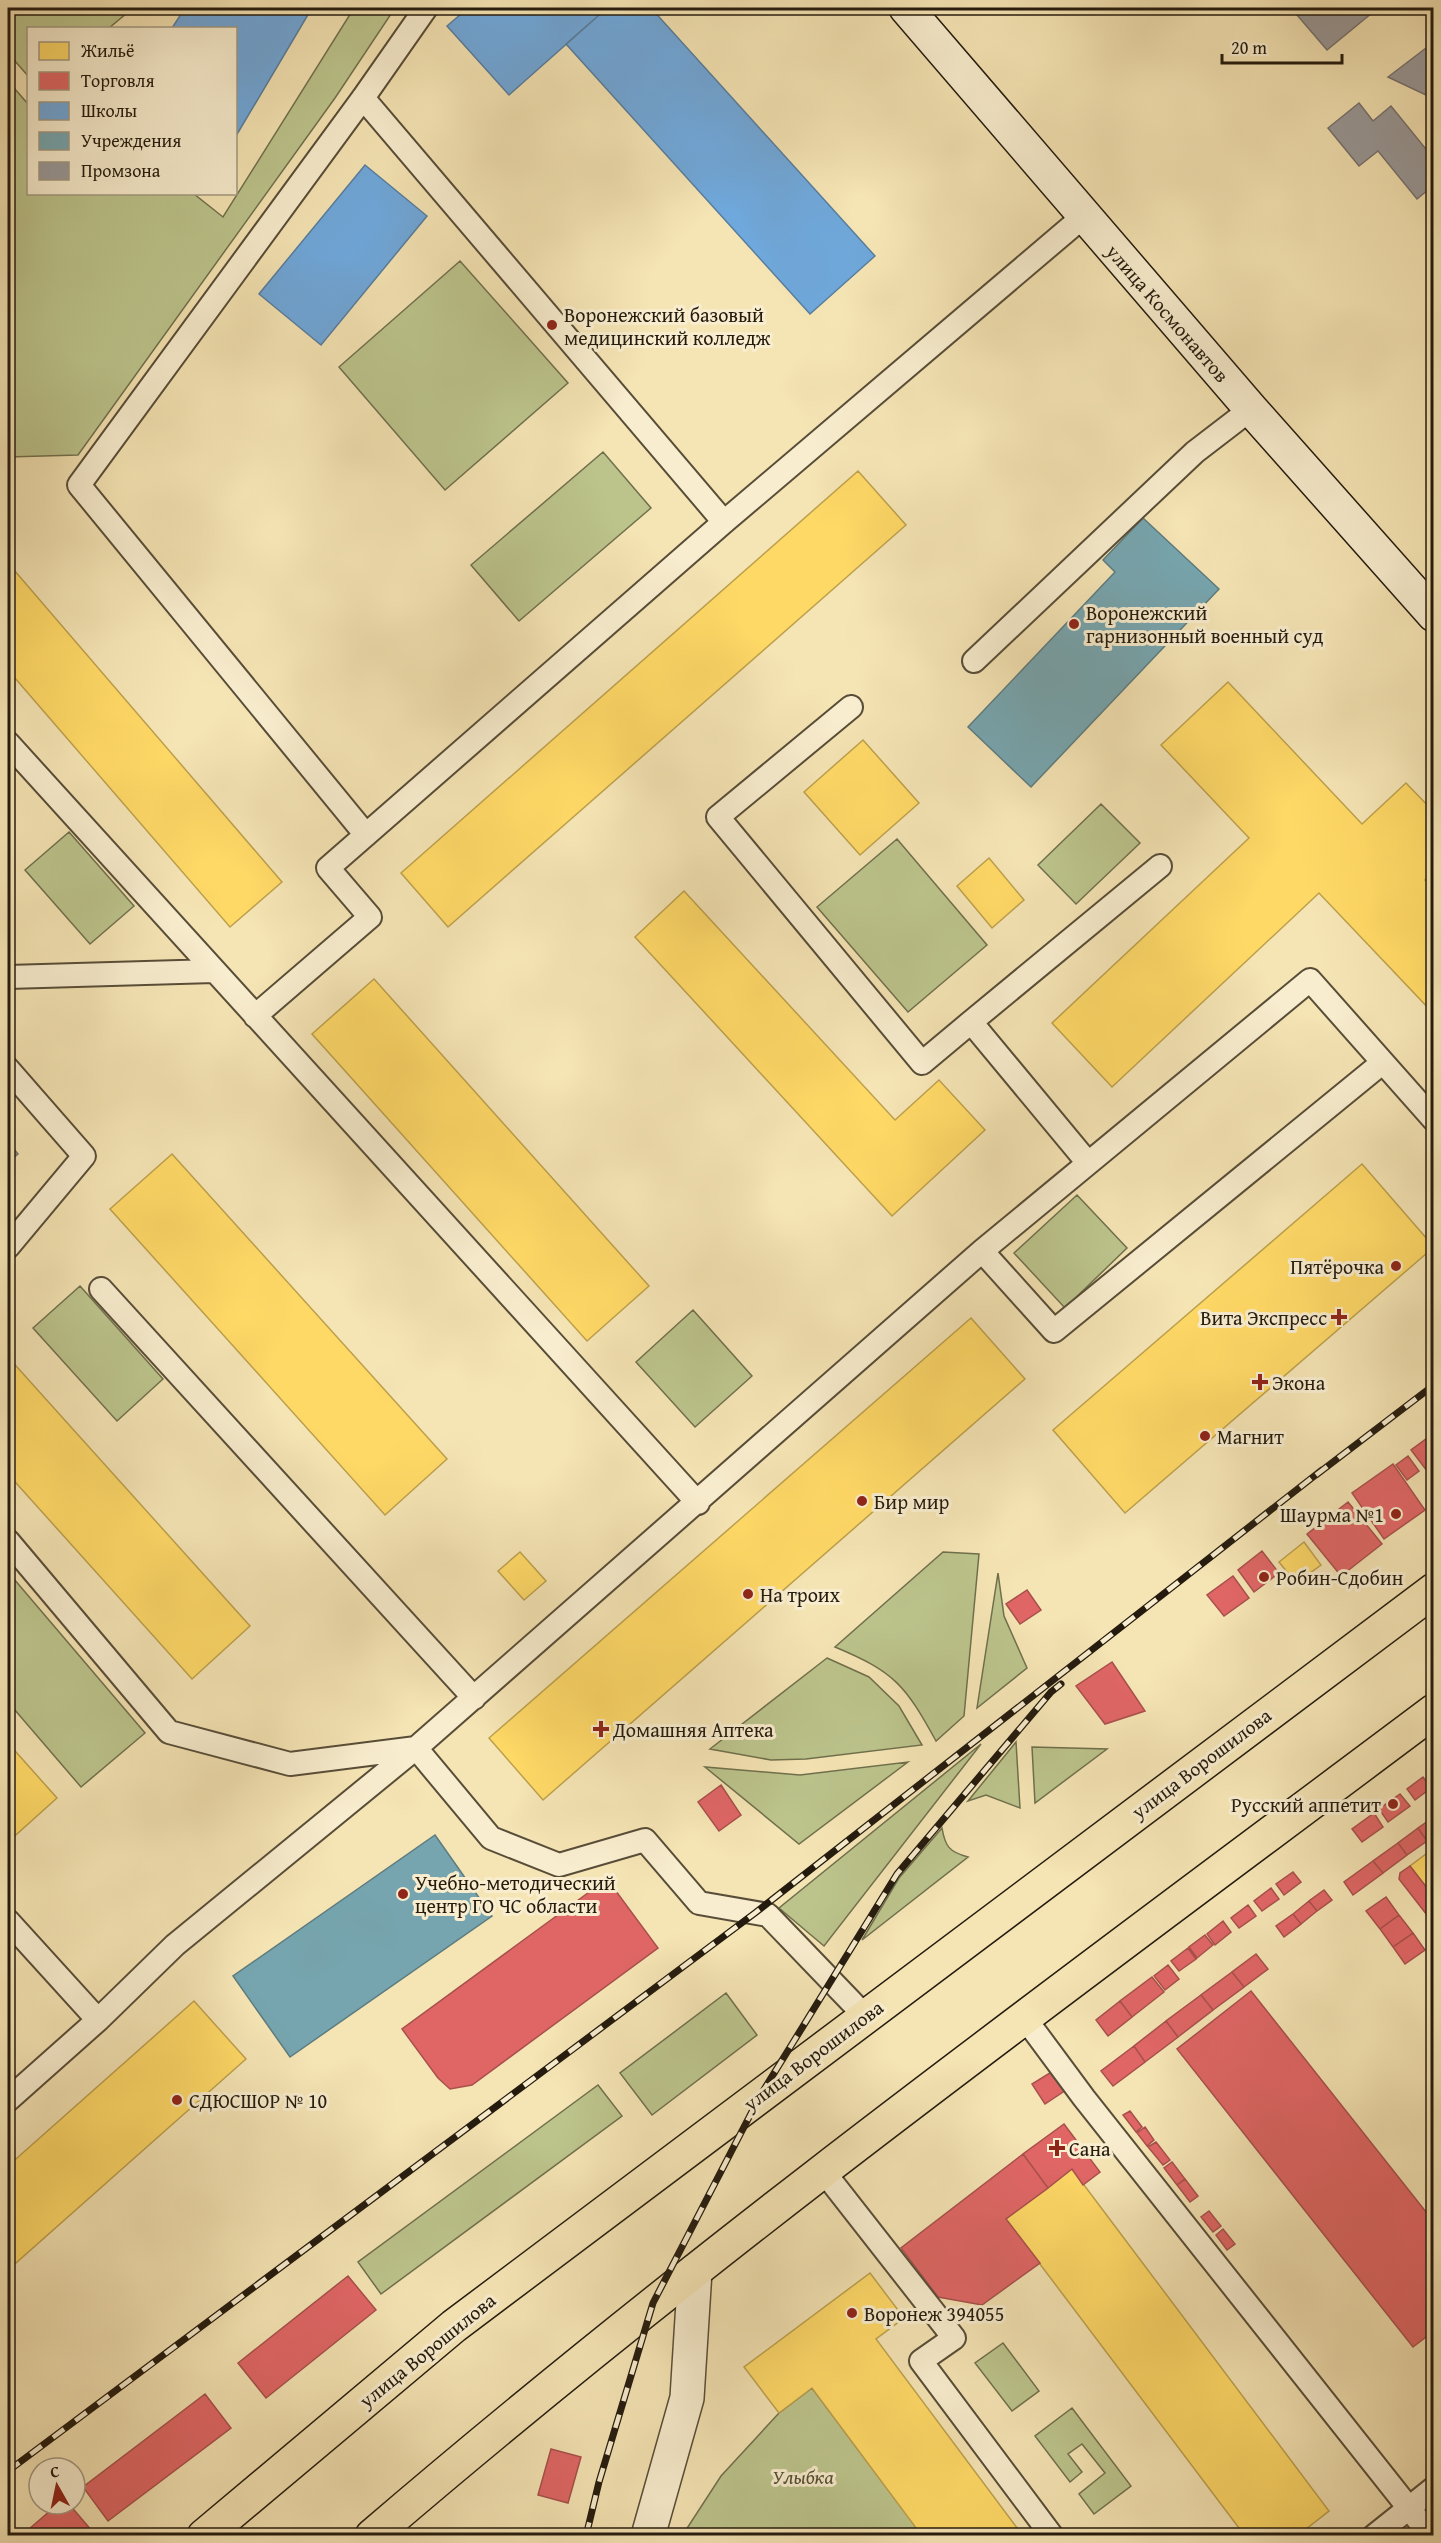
<svg xmlns="http://www.w3.org/2000/svg" width="1441" height="2543" viewBox="0 0 1441 2543" font-family="'Gentium Book Plus',serif">
<style>
.green{fill:#bcc48c;stroke:#70704d;stroke-width:1.5}
.homes{fill:#ffd966;stroke:#bda04c;stroke-width:1.5}
.shops{fill:#e06666;stroke:#a8504c;stroke-width:1.5}
.schools{fill:#6fa8dc;stroke:#587e9e;stroke-width:1.5}
.public{fill:#76a5af;stroke:#5d7c7f;stroke-width:1.5}
.industry{fill:#999;stroke:#76736f;stroke-width:1.5}
.lines{fill:none;stroke-linecap:round;stroke-linejoin:round}
.lane-casing{stroke:#584d38;stroke-width:26}
.street-casing{stroke:#584d38;stroke-width:36}
.secondary-casing{stroke:#241b0e;stroke-width:36}
.primary-casing{stroke:#241b0e;stroke-width:36}
.lane{stroke:#f8edce;stroke-width:22}
.street{stroke:#f8edce;stroke-width:33}
.secondary{stroke:#f8edce;stroke-width:33}
.primary{stroke:#f5e4b4;stroke-width:33}
.rail-casing{stroke:#241b0e;stroke-width:7}
.rail{stroke:#f8edce;stroke-width:4.5;stroke-dasharray:14;stroke-linecap:butt}
.poi-dot{fill:#8f2418;stroke:#f8edce;stroke-width:2}
.labels{text-anchor:middle;dominant-baseline:central;stroke-width:6;stroke-linejoin:round;paint-order:stroke}
.street-label{font-size:20px;fill:#241b0e;stroke:#f8edce}
.poi-label{font-size:20px;fill:#241b0e;stroke:#f8edce;text-anchor:start}
.park-label{font-size:20px;font-style:italic;fill:#524e34;stroke:#f8edce}
</style>
<rect width="100%" height="100%" fill="#f5e4b4"/>
<filter id="stains"><feTurbulence type="fractalNoise" baseFrequency=".00333" numOctaves="4"/><feColorMatrix values="0 0 0 0 .2 0 0 0 0 .09 0 0 0 0 .02 0 0 0 .5 -.17"/></filter>
<radialGradient id="worn" r=".72"><stop offset=".6" stop-color="#630" stop-opacity="0"/><stop offset="1" stop-color="#630" stop-opacity=".3"/></radialGradient>
<path class="green" d="M8,8H133L109,28H28V76L8,53Z
M354,8H395L335,98L78,455L8,457V81L28,104V194H194L223,217Z
M460,261L568,383L445,490L339,367Z
M603,452L651,508L519,621L471,565Z
M1101,804L1140,843L1076,904L1038,865Z
M69,832L134,906L90,944L25,870Z
M897,839L987,945L908,1012L817,907Z
M1077,1195L1127,1248L1065,1308L1014,1253Z
M80,1286L163,1379L117,1421L33,1328Z
M693,1310L752,1376L695,1427L636,1362Z
M943,1552L979,1554L964,1716L936,1741C905,1685 895,1672 835,1647Z
M8,1572L145,1733L81,1787L8,1702Z
M998,1573L1004,1616L1027,1668L977,1708Z
M827,1658L869,1677L899,1706L922,1745L806,1759L771,1760L710,1749Z
M1016,1742L1020,1808L986,1795L968,1801Z
M981,1744L824,1946L779,1908Z
M1032,1747L1107,1749L1035,1803Z
M908,1762L799,1844L705,1767L800,1775Z
M942,1828C945,1846 949,1852 968,1857L862,1940L899,1878Z
M726,1993L757,2035L652,2115L620,2073Z
M598,2085L622,2116L381,2294L358,2262Z
M1003,2343L1039,2391L1012,2411L975,2363Z
M812,2388L922,2535L682,2536L721,2476L779,2413Z
M1072,2408L1131,2486L1094,2514L1079,2494L1105,2473L1082,2444L1068,2454L1082,2472L1070,2482L1035,2436Z"/>
<path class="homes" d="M858,471L906,525L448,927L401,873Z
M8,563L282,882L230,927L8,670Z
M1228,682L1362,824L1406,783L1434,812V872L1425,880L1434,888V1014L1319,893L1112,1087L1052,1023L1249,838L1161,745Z
M863,740L919,803L860,855L804,792Z
M989,858L1024,900L992,928L957,886Z
M684,891L895,1120L939,1080L985,1130L892,1216L635,937Z
M374,979L649,1286L587,1341L312,1034Z
M172,1154L447,1459L385,1515L110,1209Z
M1362,1164L1434,1247L1125,1513L1053,1430Z
M971,1318L1025,1379L543,1800L489,1738Z
M8,1357L250,1626L192,1679L8,1474Z
M1304,1542L1321,1565L1296,1583L1279,1562Z
M520,1552L546,1581L524,1600L498,1571Z
M8,1743L57,1798L8,1842Z
M1434,1848V1897L1410,1866Z
M194,2001L246,2059L8,2270V2166Z
M1072,2169L1329,2511L1297,2536H1245L1006,2219Z
M870,2273L904,2318L876,2339L1023,2536H922L812,2388L779,2413L744,2367Z"/>
<path class="shops" d="M1434,1433V1480L1411,1450Z
M1408,1456L1419,1471L1407,1480L1396,1465Z
M1393,1464L1425,1510L1384,1539L1352,1493Z
M1348,1502L1382,1544L1341,1576L1307,1534Z
M1262,1551L1279,1573L1254,1592L1238,1570Z
M1233,1576L1249,1598L1224,1616L1207,1595Z
M1027,1590L1041,1610L1020,1624L1006,1604Z
M1112,1662L1145,1711L1105,1724L1076,1686Z
M1423,1777L1431,1788L1415,1800L1407,1789Z
M721,1785L741,1815L719,1831L698,1802Z
M1400,1794L1410,1806L1388,1822L1379,1809Z
M1374,1813L1383,1827L1362,1842L1352,1829Z
M1434,1817V1836L1427,1841L1418,1828Z
M1418,1828L1427,1841L1407,1855L1398,1843Z
M1398,1843L1407,1855L1383,1873L1373,1861Z
M1373,1861L1383,1873L1353,1895L1344,1882Z
M1410,1866L1434,1897V1924L1399,1879L1400,1873Z
M1293,1872L1301,1882L1284,1895L1276,1884Z
M607,1879L658,1948L472,2085L450,2089L438,2078L402,2029Z
M1271,1888L1279,1899L1262,1911L1254,1901Z
M1324,1890L1332,1900L1317,1911L1309,1901Z
M1386,1897L1399,1915L1380,1929L1366,1911Z
M1309,1901L1317,1911L1301,1924L1293,1914Z
M1248,1905L1256,1916L1239,1928L1231,1918Z
M1293,1914L1301,1924L1284,1937L1276,1926Z
M1399,1915L1413,1933L1393,1947L1380,1929Z
M1223,1921L1231,1932L1215,1945L1207,1934Z
M1413,1933L1425,1950L1405,1964L1393,1947Z
M1205,1935L1213,1945L1197,1958L1189,1947Z
M1188,1948L1196,1959L1179,1971L1171,1961Z
M1256,1954L1268,1969L1244,1987L1232,1972Z
M1168,1965L1179,1979L1165,1990L1154,1976Z
M1232,1972L1244,1987L1213,2010L1201,1995Z
M1152,1977L1164,1992L1132,2017L1120,2001Z
M1251,1991L1434,2222V2331L1413,2347L1177,2049Z
M1201,1995L1213,2010L1178,2037L1166,2021Z
M1120,2001L1132,2017L1108,2036L1096,2020Z
M1166,2021L1178,2037L1145,2062L1134,2046Z
M1134,2046L1145,2062L1113,2086L1101,2071Z
M1053,2071L1066,2090L1045,2104L1032,2084Z
M1130,2111L1142,2127L1136,2132L1123,2115Z
M1064,2124L1100,2172L1083,2185L1072,2169L1048,2188L1023,2154Z
M1145,2127L1154,2140L1147,2146L1137,2133Z
M1156,2142L1170,2160L1163,2165L1148,2147Z
M1023,2154L1048,2188L1006,2219L1040,2263L982,2305L938,2297L901,2248Z
M1172,2162L1185,2179L1177,2185L1164,2168Z
M1185,2179L1198,2196L1190,2202L1177,2185Z
M1209,2211L1221,2226L1213,2232L1201,2217Z
M1223,2229L1235,2244L1227,2250L1216,2235Z
M348,2276L376,2310L266,2398L238,2363Z
M205,2394L231,2428L108,2521L83,2487Z
M551,2449L581,2457L568,2503L538,2495Z
M58,2504H69L92,2531L86,2536H21Z"/>
<path class="schools" d="M185,8H312L236,136V28H172Z
M468,8H607L509,95L447,26Z
M607,8H651L875,256L810,314L566,44Z
M365,165L427,216L321,345L259,294Z"/>
<path class="public" d="M1143,518L1219,589L1031,787L968,727L1115,572L1103,560Z
M435,1835L492,1916L290,2057L233,1976Z"/>
<path class="industry" d="M1291,8H1378L1327,50Z
M1434,42V95L1430,97L1388,77Z
M1359,103L1373,121L1391,106L1434,159V185L1417,199L1378,151L1359,166L1328,128Z
M8,1142L18,1154L8,1163Z"/>
<g class="lines">
<g class="lane-casing">
<path id="lane" d="M363,98L724,522
M974,661L1195,452L1251,409
M851,707L718,817L922,1063L971,1022
M8,743L698,1503
M366,835L79,485L363,98L426,8
M8,977L214,971
M255,1016L370,917L328,868L724,522L1084,216
M8,1069L84,1156L8,1247
M1088,1163L971,1022L1160,866
M982,1251L1310,980L1434,1120
M101,1289L474,1698
M8,1541L169,1732L290,1764L416,1748
M8,1921L98,2020
M865,2016L768,1915L699,1903L645,1840L559,1865L491,1838L416,1748L982,1251L1054,1331L1382,1063
M1024,2017L1084,2098L1431,2536
M8,2100L98,2020L175,1945L416,1748
M824,2172L954,2338L921,2361L1052,2536
M1374,2536L1434,2488"/>
</g>
<g class="street-casing">
<path id="street" d="M648,2536L687,2398L695,2271"/>
</g>
<g class="secondary-casing">
<path id="secondary" d="M906,8L1251,409L1434,615"/>
</g>
<g class="primary-casing">
<path id="primary" d="M204,2536L454,2326L1434,1590
M372,2536C712,2244 1075,1980 1434,1711"/>
</g>
<use href="#lane" class="lane"/>
<use href="#street" class="street"/>
<use href="#secondary" class="secondary"/>
<use href="#primary" class="primary"/>
<g class="rail-casing">
<path id="rail" d="M1316,1475L1434,1385
M8,2471L755,1913L1322,1470
M586,2536L599,2482L653,2303L760,2096L897,1874L1051,1692L1061,1684"/>
</g>
<use href="#rail" class="rail"/>
</g>
<g class="poi-dot">
<circle cx="552" cy="325" r="6"/>
<circle cx="1074" cy="624" r="6"/>
<circle cx="1396" cy="1266" r="6"/>
<path d="M1336 1308h6v6h6v6h-6v6h-6v-6h-6v-6h6z"/>
<path d="M1257 1373h6v6h6v6h-6v6h-6v-6h-6v-6h6z"/>
<circle cx="1205" cy="1436" r="6"/>
<circle cx="862" cy="1501" r="6"/>
<circle cx="1396" cy="1514" r="6"/>
<circle cx="1264" cy="1577" r="6"/>
<circle cx="748" cy="1594" r="6"/>
<path d="M598 1720h6v6h6v6h-6v6h-6v-6h-6v-6h6z"/>
<circle cx="1393" cy="1804" r="6"/>
<circle cx="403" cy="1894" r="6"/>
<circle cx="177" cy="2100" r="6"/>
<path d="M1054 2139h6v6h6v6h-6v6h-6v-6h-6v-6h6z"/>
<circle cx="852" cy="2313" r="6"/>
</g>
<g class="labels">
<g class="street-label">
<text transform="translate(1168 313) rotate(49)">улица Космонавтов</text>
<text transform="translate(1201 1763) rotate(-37)">улица Ворошилова</text>
<text transform="translate(813 2055) rotate(-37)">улица Ворошилова</text>
<text transform="translate(427 2350) rotate(-39)">улица Ворошилова</text>
</g>
<g class="poi-label">
<text x="564" y="314">Воронежский базовый<tspan x="564" dy="23">медицинский колледж</tspan></text>
<text x="1086" y="612">Воронежский<tspan x="1086" dy="23">гарнизонный военный суд</tspan></text>
<text x="1384" y="1266" text-anchor="end">Пятёрочка</text>
<text x="1327" y="1317" text-anchor="end">Вита Экспресс</text>
<text x="1272" y="1382">Экона</text>
<text x="1217" y="1436">Магнит</text>
<text x="874" y="1501">Бир мир</text>
<text x="1384" y="1514" text-anchor="end">Шаурма №1</text>
<text x="1276" y="1577">Робин-Сдобин</text>
<text x="760" y="1594">На троих</text>
<text x="613" y="1729">Домашняя Аптека</text>
<text x="1381" y="1804" text-anchor="end">Русский аппетит</text>
<text x="415" y="1882">Учебно-методический<tspan x="415" dy="23">центр ГО ЧС области</tspan></text>
<text x="189" y="2100">СДЮСШОР № 10</text>
<text x="1069" y="2148">Сана</text>
<text x="864" y="2313">Воронеж 394055</text>
</g>
<g class="park-label">
<text x="803" y="2476">Улыбка</text>
</g>
</g>
<rect width="1441" height="2543" fill="none" stroke="#f5e4b4" stroke-width="30"/>
<rect x="9" y="9" width="1423" height="2525" fill="none" stroke="#241b0e" stroke-width="3"/>
<rect x="15" y="15" width="1411" height="2513" fill="none" stroke="#241b0e" stroke-width="1.5"/>
<rect x="27" y="27" width="210" height="168" fill="#f8edce" stroke="#a39981" stroke-width="1.5"/>
<rect x="39" y="42" width="30" height="18" fill="#ffd966" stroke="#a39981" stroke-width="1.5"/>
<text x="81" y="57" font-size="18" fill="#241b0e">Жильё</text>
<rect x="39" y="72" width="30" height="18" fill="#e06666" stroke="#a39981" stroke-width="1.5"/>
<text x="81" y="87" font-size="18" fill="#241b0e">Торговля</text>
<rect x="39" y="102" width="30" height="18" fill="#6fa8dc" stroke="#a39981" stroke-width="1.5"/>
<text x="81" y="117" font-size="18" fill="#241b0e">Школы</text>
<rect x="39" y="132" width="30" height="18" fill="#76a5af" stroke="#a39981" stroke-width="1.5"/>
<text x="81" y="147" font-size="18" fill="#241b0e">Учреждения</text>
<rect x="39" y="162" width="30" height="18" fill="#999999" stroke="#a39981" stroke-width="1.5"/>
<text x="81" y="177" font-size="18" fill="#241b0e">Промзона</text>
<g transform="translate(57 2486) rotate(351)"><circle r="28" fill="#f8edce" stroke="#a39981" stroke-width="1.5"/>
<path d="M0-4.5L10 22L0 15L-10 22Z" fill="#8f2418"/>
<text y="-9" font-size="16" font-weight="bold" text-anchor="middle" fill="#241b0e">С</text>
</g>
<path d="M1222 54v9h120v-9" fill="none" stroke="#241b0e" stroke-width="3"/>
<text x="1231" y="54" font-size="18" fill="#241b0e" stroke="#f8edce" stroke-width="4.5" paint-order="stroke">20 m</text>
<rect width="100%" height="100%" filter="url(#stains)"/>
<rect width="100%" height="100%" fill="url(#worn)"/>
</svg>
